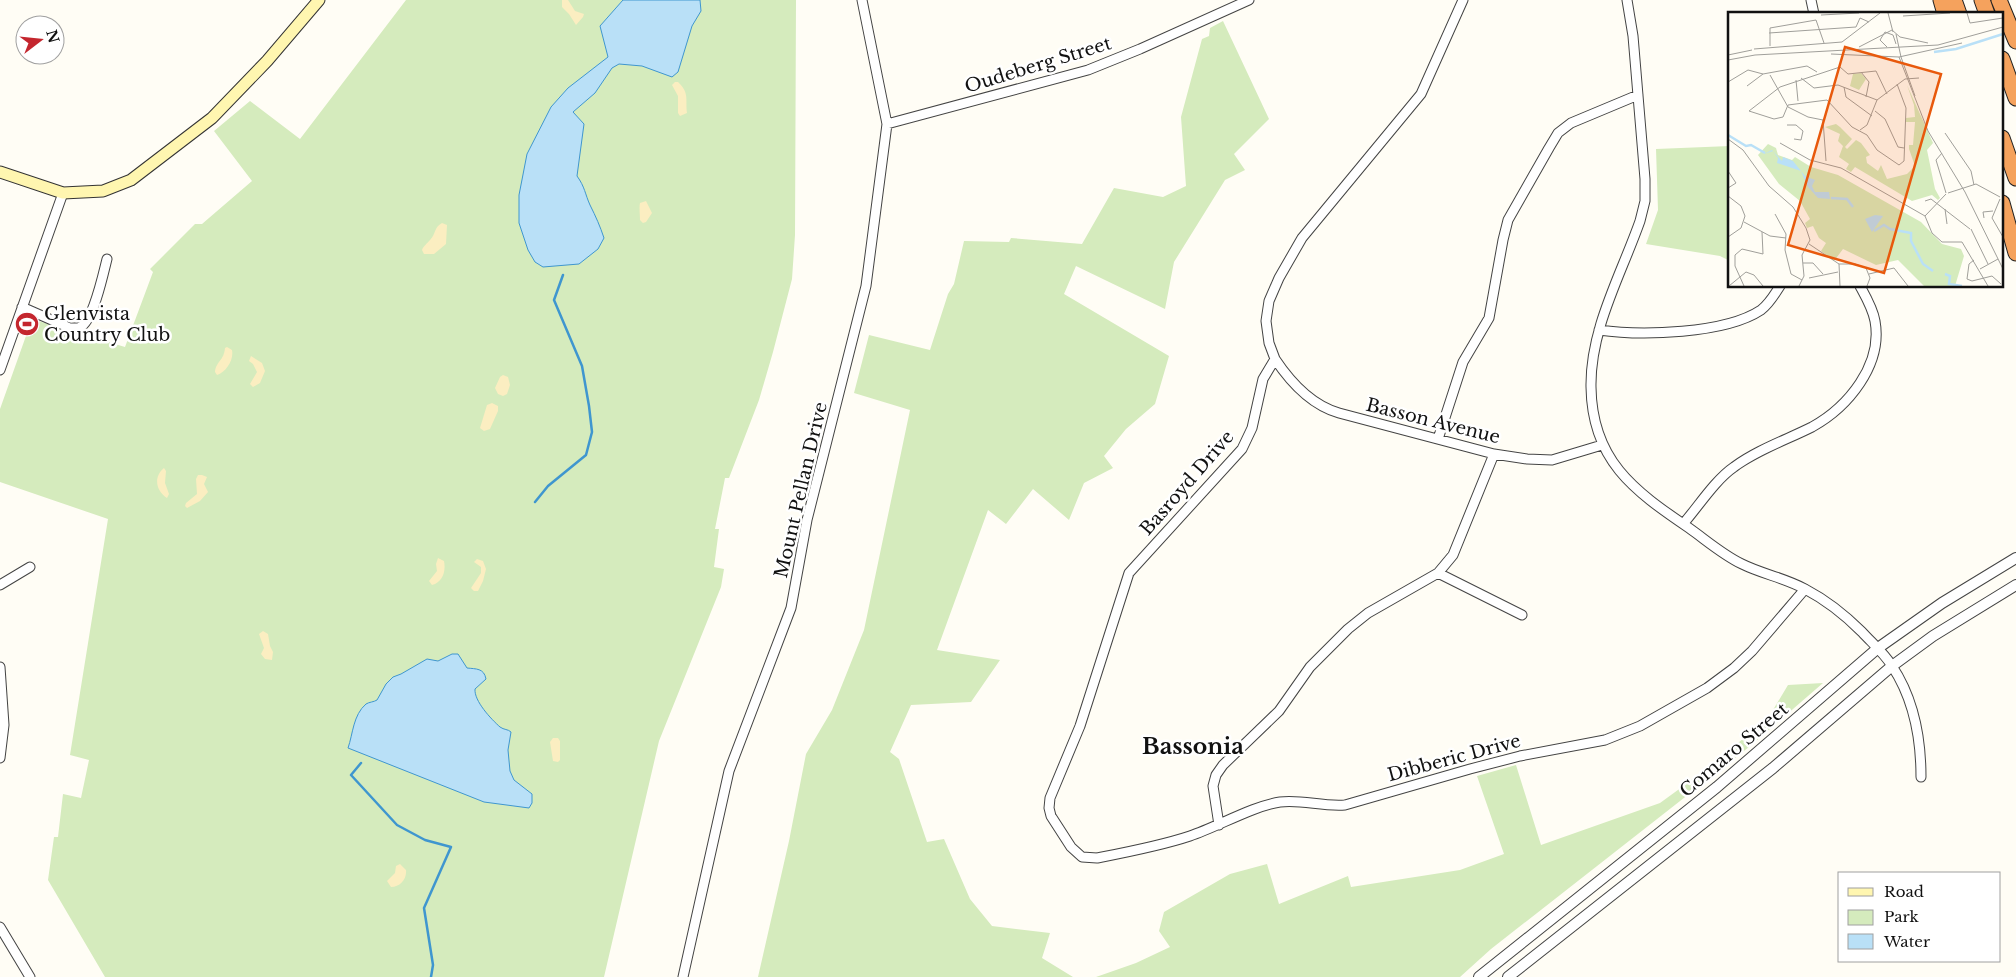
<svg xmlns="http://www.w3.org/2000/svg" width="2016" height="977" viewBox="0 0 2016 977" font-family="'Libre Baskerville',serif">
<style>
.green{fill:#d5ebbd}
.sand{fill:#fbeec1}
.water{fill:#b9e0f7;stroke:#3f96cf}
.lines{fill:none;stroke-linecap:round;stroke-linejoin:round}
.stream{stroke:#3f96cf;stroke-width:2.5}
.minor-casing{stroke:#444;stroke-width:11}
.tertiary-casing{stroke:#444;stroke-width:12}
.secondary-casing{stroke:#333;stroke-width:13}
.motorway-casing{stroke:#222;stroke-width:17}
.minor{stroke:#fff;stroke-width:9}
.tertiary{stroke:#fff;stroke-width:10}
.secondary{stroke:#fff6b0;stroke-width:11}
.motorway{stroke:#f5a25d;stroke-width:15}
.labels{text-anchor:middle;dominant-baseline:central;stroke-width:5;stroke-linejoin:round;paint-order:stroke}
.street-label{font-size:18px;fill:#111;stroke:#fff}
.poi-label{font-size:18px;fill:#111;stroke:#fff;text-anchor:start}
.district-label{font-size:22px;font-weight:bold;fill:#111;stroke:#fff}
.inset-river{fill:none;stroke:#b9e0f7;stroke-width:2.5}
.inset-road{fill:none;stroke:#a09f9a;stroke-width:1}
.view{fill:#e8590c;fill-opacity:0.15;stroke:#e8590c;stroke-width:2.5}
.inset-edge{fill:none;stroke:#111;stroke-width:2.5}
</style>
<rect width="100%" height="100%" fill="#fffdf5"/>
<path class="green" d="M406,0H796L795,235L792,279L773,352L759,400L729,478H725L715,529H719L714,567L724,569L721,587L659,741L604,977H105L48,880L54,837H58L63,794L81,798L89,760L70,755L108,519L0,482V409L32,319L125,347L153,272L150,269L195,224H202L252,181L214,131L250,101L300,139Z
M1223,21L1269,119L1234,154L1245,170L1225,180L1174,262L1165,309L1076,266L1064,294L1169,356L1155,404L1126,429L1104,456L1113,468L1084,483L1069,520L1033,489L1006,524L988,510L937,650L1000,660L971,702L911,705L890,752L899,759L927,842L944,839L970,899L992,926L1050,933L1042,958L1073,977H758L789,841L806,754L832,710L864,630L910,410L854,393L869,335L930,350L948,294L954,284L964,241L1009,242L1011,238L1082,244L1114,188L1163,197L1186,186L1181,117L1202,39L1209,36L1210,28Z
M1730,146V261L1720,256L1646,244L1658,210L1656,149Z
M1823,683L1749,747L1491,949L1460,977H1096L1136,963L1170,947L1159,931L1164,912L1230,874L1267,864L1279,904L1348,876L1351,887L1460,870L1504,854L1477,776L1516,765L1541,845L1660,803L1682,787L1767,720L1788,685Z"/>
<path class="sand" d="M562,0H568L575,11L584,14L583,17L576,25L569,14L562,7Z
M675,82H678C690,93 685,100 687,113L680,116L678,113V96L672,85Z
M646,201L652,213L646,222L643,223L640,220C640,215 639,207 640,203Z
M442,223L447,225L446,244L434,254H424L422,250C424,245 427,244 430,240C436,234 434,227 442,223Z
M227,347L232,350C234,360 226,372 217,375L215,372C216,361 224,361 225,348Z
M251,356L262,363L265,371L260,383L253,387L250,384L257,372L253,364L249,361Z
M503,375L508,377L510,385L507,394L503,396L498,394L495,388L500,377Z
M492,403L498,406V411L490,429L484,431L480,428L487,405Z
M164,468L166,471L165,483L169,494L167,498C156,491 153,477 164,468Z
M198,475H202L207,477L204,484L208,492L200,501L187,508L185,506L186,503L197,494L196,479Z
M438,558L444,561C446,571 443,582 432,585L429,581L437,571L436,564Z
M477,559L483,561L486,569L483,581L478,591H474L471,588L481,573V567L474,562Z
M263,631L268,634L270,646L273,652L272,660L265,659L261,654L264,648L259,634Z
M553,738H558L560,741V760L558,762L553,761L550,742Z
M400,864L406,870C407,879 400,887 391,887L387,881L395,873L396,866Z"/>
<path class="water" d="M623,0H700L701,11L692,26L678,72L672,77L642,66L619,64L612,68L595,93L573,112L584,124L577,176C585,187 585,194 590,205C596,217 600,226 604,238L598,249L579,264L543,267L535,262L528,250L519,223V195L527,154L551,107L568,88L608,57L600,26Z
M452,654H458L467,668C476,669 484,668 486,679L475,689C474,701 491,719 500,727C504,730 508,729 511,732L508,750L510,771L514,780L532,794V803L529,808L484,802L348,748C353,734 353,715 366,704C369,702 374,702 377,700L386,684L393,677L401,674L427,659L438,661Z"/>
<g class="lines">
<path class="stream" d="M535,502L548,486L586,455L592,432L589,406L582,366L554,300L563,275
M361,763L351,775L397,825L425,840L451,847L424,908L433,965L431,977"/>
<g class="minor-casing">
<path id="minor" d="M1463,0L1421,94L1302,238L1279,278L1269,301L1266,321L1269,343L1275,359L1263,379L1252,428L1242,449L1129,573L1080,726L1050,798L1049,808L1051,816L1071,847L1082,857L1097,858C1128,852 1160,846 1190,836C1217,827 1253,806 1280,802C1301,799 1323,807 1345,805L1470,769L1520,756L1605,740L1640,726L1707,688L1734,668L1752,651L1805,589
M1627,0L1633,36L1645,179V201L1640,221C1621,275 1590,329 1591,387C1592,460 1633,490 1689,528C1706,540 1723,555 1742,564C1762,574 1785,578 1805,589C1826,600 1845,615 1862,632C1872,643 1884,653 1892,666C1914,699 1921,738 1921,777
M1811,0L1814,14
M887,124L1088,70L1140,49L1249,0
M22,307L70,328C74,328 78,329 82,326C94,317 103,275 107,259
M1599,330C1641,336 1725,334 1761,310C1770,303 1774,295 1780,286
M1275,359C1291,383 1311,405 1339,413L1494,454L1527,459L1552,460L1602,445
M0,370L63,193
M1438,439L1463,362L1489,318L1503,240L1508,220L1549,148L1558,133L1571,123L1638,95
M1683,524C1698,507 1715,480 1734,467C1757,450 1786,440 1812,427C1848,407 1883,365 1875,321C1873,309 1866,297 1860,286
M1438,573L1522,615
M0,585L30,567
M0,667L4,725L0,758
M1219,825L1213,786L1216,775L1223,765L1279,711L1310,667L1348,629L1368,613L1438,573L1453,555L1494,454
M0,927L30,977
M683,977L729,771L791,608L807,520L866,286L887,124L862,0"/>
</g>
<g class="tertiary-casing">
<path id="tertiary" d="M1479,977L1717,787L1878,648L1942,603L2016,558
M1508,977L1773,768L1892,666L1933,636L2016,585"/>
</g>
<g class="secondary-casing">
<path id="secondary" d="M0,172L63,193L103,191L131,180L212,118L267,61L319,0"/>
</g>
<g class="motorway-casing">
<path id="motorway" d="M1941,0L1945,14
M1954,0L1959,14
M1982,0L1987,14
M1999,0L2016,41
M2002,59L2016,98
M2002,138L2016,178
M2002,203L2016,253"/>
</g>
<use href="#minor" class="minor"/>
<use href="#tertiary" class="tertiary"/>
<use href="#secondary" class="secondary"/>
<use href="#motorway" class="motorway"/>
</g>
<defs>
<g id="stadium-disc" transform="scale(1.25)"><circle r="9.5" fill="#c4262e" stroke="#fff"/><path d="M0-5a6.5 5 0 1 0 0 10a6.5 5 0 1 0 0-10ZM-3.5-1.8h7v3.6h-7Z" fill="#fff"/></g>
</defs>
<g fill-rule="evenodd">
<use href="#stadium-disc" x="27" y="324"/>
</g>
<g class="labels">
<g class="street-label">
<text transform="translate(1038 65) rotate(-17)">Oudeberg Street</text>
<text transform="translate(1433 421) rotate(14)">Basson Avenue</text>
<text transform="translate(1187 483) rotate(-49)">Basroyd Drive</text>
<text transform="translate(801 490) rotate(-77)">Mount Pellan Drive</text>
<text transform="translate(1734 750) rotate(-40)">Comaro Street</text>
<text transform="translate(1454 758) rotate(-15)">Dibberic Drive</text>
</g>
<g class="poi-label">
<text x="44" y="314">Glenvista<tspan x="44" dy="21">Country Club</tspan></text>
</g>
<g class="district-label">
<text x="1193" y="746">Bassonia</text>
</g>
</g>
<g transform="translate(1728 12)">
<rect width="275" height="275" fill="#fffdf5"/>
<path d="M133,61L138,67L131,78L122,74L125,62ZM179,73L205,131L199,138L207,177L212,186L210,188L204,183L184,189L127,155L123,160L118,157L121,152L111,145L115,134L110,129L112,122L97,115L108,112L112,115L124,127L117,135L119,137L128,128L133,131L142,143L138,145L139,151L150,159L153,153L159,167L179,162L187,154L181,137V133H185L187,110H178V106L187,105L186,93ZM40,132L48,136L50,143L64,148L67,145L83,155L110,163L193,210L214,232L233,237L236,244L227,274H196L170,248L148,253L115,237L106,249L93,239L98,231L91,226L85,214L79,216L77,211L82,207L72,189L51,172L30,143Z" fill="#d5ebbd"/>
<path d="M44,138L54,149L55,145L65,149L77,164L87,168L84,174L87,180H101L102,187L90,186L80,175L73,159L49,151L50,146L45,139L36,142ZM147,203L155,204L144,220L137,207Z" fill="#b9e0f7"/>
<path class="inset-river" d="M206,40L228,37L275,22M0,123L18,134L23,133L37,141M103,186L119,187L125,195M146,219L156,213L162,217L183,221V229L195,252L205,259M217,262L222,264L221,272L234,274"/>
<path class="inset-road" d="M160,1L165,20M239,1L242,11L275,6M93,3L131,1M175,4L222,1M88,8L96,31M41,21L128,15L132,6L141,10M168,22L173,45M42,34V16L88,8M131,35L164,18L172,25L200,31M159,35L152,28L157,20L165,23L168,32M26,37L114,30L152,1M103,42L171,45L234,31M0,43L24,38M171,45L200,119L237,180L275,257M173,45L187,84M0,48L27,43L210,33L275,15M133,60L141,70L138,85M42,63L60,95L80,105L95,108L98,149M73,66L86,76L110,73L149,88L177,67L191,66M68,68L70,89M0,70L20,58L35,62M19,74L35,62L79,54L89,60M116,75L118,85L144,104M159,82L148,59L120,62L112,55L52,75L21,99L46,107L55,105L60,93L99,88L124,115L139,123L149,138L171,153L176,149L178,96L169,72M147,99L157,107L170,135L176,136M59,113H68L75,119L73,128L66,127M132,118L139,113L149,88M217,121L243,159L246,173M0,127L15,138L41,174L65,195L78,216L82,228L74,243L76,264L71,274M52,131L82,148L113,156L197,204L204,221L214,230H234L260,274M214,141L208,148L218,181M0,159L8,171L0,176M220,181L248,172L272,185M0,184L13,194L17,204L13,216L0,225M272,187L264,206L275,225M197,189L203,187L242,217M217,197L219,212M47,202L58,222L57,238L63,262L74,268M197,204L218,182M256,206L255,200L265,199M16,210L42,224L58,226M243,217L260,252M81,232L111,252H127L138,256L142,266L139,274M246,248L241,252L239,267L244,269L264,264L273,272M75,251H85L95,262M111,252L112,274M252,257L270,247M141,262L166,256L180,274M81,266L110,260M1,274L18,260L26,263L35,274M16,274L7,254V243L14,237L35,242L34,220"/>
<path class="view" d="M117,35L213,62L156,261L60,233Z"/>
<rect width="275" height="275" class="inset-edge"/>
</g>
<rect x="1838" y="872" width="162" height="90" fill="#ffffff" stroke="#a0a0a0"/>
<rect x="1848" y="888" width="25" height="8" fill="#fff6b0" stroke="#a0a0a0"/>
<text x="1884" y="897" font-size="15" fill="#111111">Road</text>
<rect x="1848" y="910" width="25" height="15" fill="#d5ebbd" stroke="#a0a0a0"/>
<text x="1884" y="922" font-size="15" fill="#111111">Park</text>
<rect x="1848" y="934" width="25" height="15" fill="#b9e0f7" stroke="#a0a0a0"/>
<text x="1884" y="947" font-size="15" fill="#111111">Water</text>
<g transform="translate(40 40) rotate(74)"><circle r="24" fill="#ffffff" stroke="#a0a0a0"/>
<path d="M0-4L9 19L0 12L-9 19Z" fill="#c4262e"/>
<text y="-8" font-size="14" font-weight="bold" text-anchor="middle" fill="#111111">N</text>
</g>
</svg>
